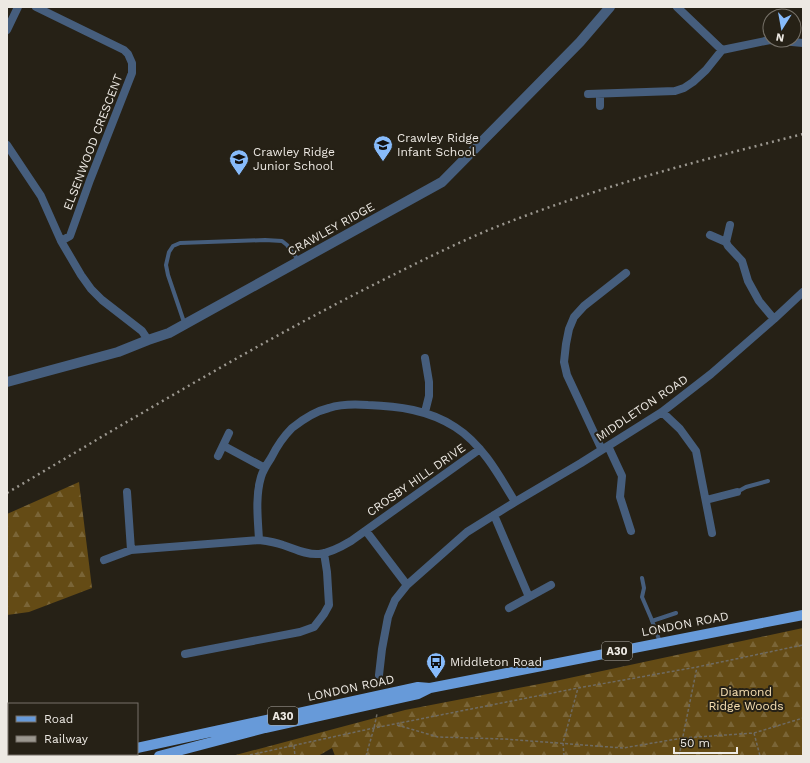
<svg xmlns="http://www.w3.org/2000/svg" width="810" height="763" viewBox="0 0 810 763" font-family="'Work Sans',sans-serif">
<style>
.forest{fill:url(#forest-firs)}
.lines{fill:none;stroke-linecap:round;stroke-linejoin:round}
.path{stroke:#6f6b62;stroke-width:1.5;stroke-dasharray:3 2;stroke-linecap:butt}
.service{stroke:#465e7d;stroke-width:4}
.minor{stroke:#465e7d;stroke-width:8}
.tertiary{stroke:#465e7d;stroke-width:10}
.primary{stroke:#679ad9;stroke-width:10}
.rail{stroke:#9b978f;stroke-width:2.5;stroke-dasharray:2 4;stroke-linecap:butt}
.labels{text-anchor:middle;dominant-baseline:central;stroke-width:4;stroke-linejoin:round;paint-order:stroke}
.shield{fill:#262116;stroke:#b1ada6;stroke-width:1}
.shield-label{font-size:11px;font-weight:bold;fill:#ede9e3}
.poi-label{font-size:12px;fill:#ede9e3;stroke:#262116;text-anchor:start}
.street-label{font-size:12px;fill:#ede9e3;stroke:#262116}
.park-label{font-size:12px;fill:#f7e0b3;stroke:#262116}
</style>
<defs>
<pattern id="forest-firs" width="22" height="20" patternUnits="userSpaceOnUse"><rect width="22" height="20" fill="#644b15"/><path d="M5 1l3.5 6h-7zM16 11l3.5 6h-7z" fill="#7a6537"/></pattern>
</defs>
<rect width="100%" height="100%" fill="#262116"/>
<path class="forest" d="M79,482L92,588L29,612L7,615V514Z
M803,628V756H335L332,748L318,756H232L405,710L560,680Z"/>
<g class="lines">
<path class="path" d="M397,725L438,737L504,739L623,748L683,738L754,733L803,718
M754,733L760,756
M294,746L295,756
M245,756L374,728L578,688L697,667L803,645
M366,756L374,728L377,714
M564,756L563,743L578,688
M679,756L697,667"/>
<path class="service" d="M185,325L168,275L166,265L169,252L173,246L180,243L265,240L282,241L287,245L299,261
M737,492L746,487L768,481
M642,578L644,588L642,597L651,618L660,642
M652,621L676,613"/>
<path class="minor" d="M36,7L124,50L128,54L132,63V73L90,180L70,236L61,241
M677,7L722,50
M7,30L18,7
M588,94L675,91L684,88L693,82L706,70L722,50L770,40L803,43
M600,94V106
M7,145L41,196L61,241L81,275L91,289L102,300L142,331L148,340
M710,235L726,242L728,246L742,261L748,281L759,301L774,319
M726,242L730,225
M425,358L429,382V396L425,412
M662,412L680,429L696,451L712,533
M224,446L265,468
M608,446L622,476L620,497L631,531
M602,450L567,375L564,362L566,344L569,329L574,317L584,306L626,273
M218,456L229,433
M127,492L131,550
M706,500L737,492
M494,515L529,597
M366,531L407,585
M259,540C258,520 255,497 261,477C263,470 267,464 271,458C276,448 283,437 292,428C302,420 316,411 329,408C341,404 355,404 368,405C398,406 429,410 455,427C482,444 499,475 515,502
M104,560L131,550L259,540C267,541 275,542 283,545C295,549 306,555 319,554C330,553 341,547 351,541L480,449
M509,608L551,585
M185,654L300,632L314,627L324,614L329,605L327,572L324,553
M379,675L382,649L388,617L395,600L407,585L467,532L515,502L581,463L662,412L711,374L774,319L803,292"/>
<path class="tertiary" d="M7,382L118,352L148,340L169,333L442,182L580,42L610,7"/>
<path class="primary" d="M137,748L418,687L430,688
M99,756L108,754
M159,756L265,728L418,694L430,688L803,615"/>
<path class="rail" d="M7,493C127,422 247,349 371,286C411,266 450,246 491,229C521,217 552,206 582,196C655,172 729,153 803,134"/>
</g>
<defs>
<g id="school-pin" transform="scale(1)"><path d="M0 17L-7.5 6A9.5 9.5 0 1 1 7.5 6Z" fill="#87bbfb" stroke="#262116"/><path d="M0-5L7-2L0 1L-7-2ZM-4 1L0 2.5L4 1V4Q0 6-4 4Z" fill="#111"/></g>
<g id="bus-pin" transform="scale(1)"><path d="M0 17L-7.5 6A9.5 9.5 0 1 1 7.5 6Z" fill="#87bbfb" stroke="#262116"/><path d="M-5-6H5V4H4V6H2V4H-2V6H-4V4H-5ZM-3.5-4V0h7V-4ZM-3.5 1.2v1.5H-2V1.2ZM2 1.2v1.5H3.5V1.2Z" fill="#111"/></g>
</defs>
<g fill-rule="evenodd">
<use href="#school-pin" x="383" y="145"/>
<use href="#school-pin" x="239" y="159"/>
<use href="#bus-pin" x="436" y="662"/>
</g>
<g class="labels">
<g class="shield">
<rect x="602" y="642" width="30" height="18" rx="3"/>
<rect x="268" y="707" width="30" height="18" rx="3"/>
</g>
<g class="shield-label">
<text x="617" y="651">A30</text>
<text x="283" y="716">A30</text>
</g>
<g class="poi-label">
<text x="397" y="138">Crawley Ridge<tspan x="397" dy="14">Infant School</tspan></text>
<text x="253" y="152">Crawley Ridge<tspan x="253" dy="14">Junior School</tspan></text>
<text x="450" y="662">Middleton Road</text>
</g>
<g class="street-label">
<text transform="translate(93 142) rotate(-69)">ELSENWOOD CRESCENT</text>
<text transform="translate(331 229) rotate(-29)">CRAWLEY RIDGE</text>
<text transform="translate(642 408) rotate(-34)">MIDDLETON ROAD</text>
<text transform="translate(416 480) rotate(-35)">CROSBY HILL DRIVE</text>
<text transform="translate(685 624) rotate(-11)">LONDON ROAD</text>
<text transform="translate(351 688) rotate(-12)">LONDON ROAD</text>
</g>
<g class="park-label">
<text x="746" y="692">Diamond<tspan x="746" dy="14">Ridge Woods</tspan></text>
</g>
</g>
<rect width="810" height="763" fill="none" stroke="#ede9e3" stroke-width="16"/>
<rect x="8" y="703" width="130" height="52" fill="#262116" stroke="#767168"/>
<rect x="16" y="716" width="20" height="6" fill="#679ad9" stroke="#767168"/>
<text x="44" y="723" font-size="12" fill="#ede9e3">Road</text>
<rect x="16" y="736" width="20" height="6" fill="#9b978f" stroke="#767168"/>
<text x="44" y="743" font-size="12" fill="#ede9e3">Railway</text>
<g transform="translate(782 28) rotate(191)"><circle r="19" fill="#262116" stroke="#767168"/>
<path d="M0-3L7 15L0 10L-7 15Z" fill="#87bbfb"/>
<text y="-6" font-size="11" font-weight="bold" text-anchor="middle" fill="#ede9e3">N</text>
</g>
<path d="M674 747v6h63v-6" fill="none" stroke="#ede9e3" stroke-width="2"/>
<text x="680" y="747" font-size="12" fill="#ede9e3" stroke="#262116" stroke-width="3" paint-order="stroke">50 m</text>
</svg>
